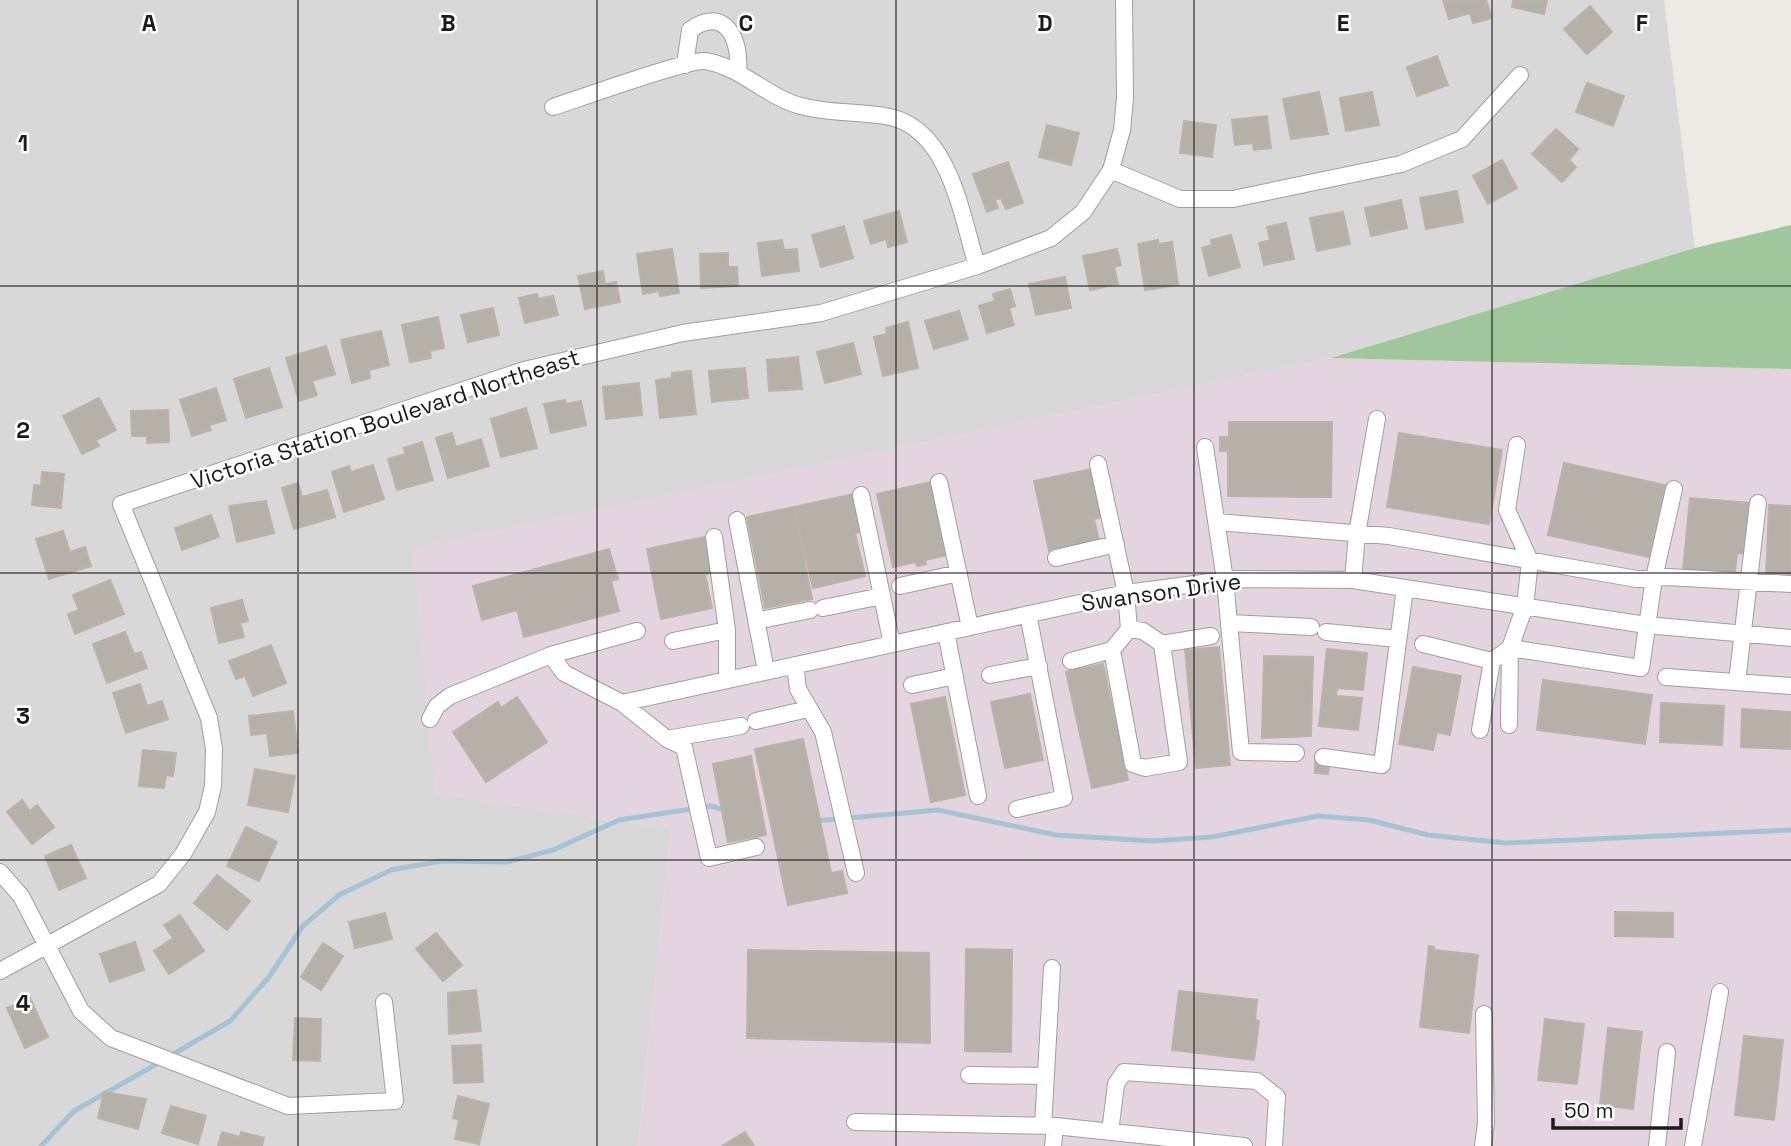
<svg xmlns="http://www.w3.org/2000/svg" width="1791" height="1146" viewBox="0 0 1791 1146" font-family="'Space Grotesk',sans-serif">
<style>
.residential{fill:#d9d8d8}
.industrial{fill:#e4d4df}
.forest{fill:#a0c79b}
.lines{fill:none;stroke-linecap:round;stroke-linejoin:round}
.stream{stroke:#a6c3d5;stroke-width:5}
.building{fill:#b5b0a8;stroke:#bcb3a6;stroke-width:2}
.minor-casing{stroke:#9f9f9f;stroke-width:18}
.minor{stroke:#fff;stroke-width:16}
.grid{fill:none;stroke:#1b1b1b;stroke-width:2;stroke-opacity:0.55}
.labels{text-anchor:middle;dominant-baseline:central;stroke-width:5;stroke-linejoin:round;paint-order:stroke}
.street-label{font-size:23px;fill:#1b1b1b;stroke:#fff}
.grid-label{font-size:23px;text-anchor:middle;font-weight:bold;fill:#1b1b1b;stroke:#fff;stroke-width:5;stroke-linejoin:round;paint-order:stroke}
</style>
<rect width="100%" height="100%" fill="#eceae2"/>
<path class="residential" d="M0,0H1664L1695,248L1331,358L414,548L436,794L671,828L638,1146H0Z"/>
<path class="industrial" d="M1331,358L1791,369V1146H638L671,828L435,794L413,548Z"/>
<path class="forest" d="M1791,225V369L1331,358L1695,248Z"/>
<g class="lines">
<path class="stream" d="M815,821L938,810L1056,835L1153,841L1212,837L1318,816L1369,820L1428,835L1506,843L1791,830
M170,1056L230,1021L269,977L303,926L339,895L391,870L441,861L507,862L553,850L619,820L711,806L727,811
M41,1146L74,1111L162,1061"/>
</g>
<path class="building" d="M1443,0H1486L1492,18L1473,23L1470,13L1449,19Z
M1513,0H1547L1544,14L1512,7Z
M1590,6L1612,32L1587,54L1564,29Z
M1437,56L1448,85L1417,96L1407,67Z
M1587,83L1624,96L1613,126L1576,112Z
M1319,92L1328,134L1291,139L1283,99Z
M1372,92L1379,125L1346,131L1340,98Z
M1267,116L1271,148L1254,150L1253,143L1235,145L1232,120Z
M1184,121L1216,125L1212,157L1180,153Z
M1047,125L1079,133L1071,165L1039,157Z
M1556,129L1578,149L1569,160L1576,167L1562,182L1532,154Z
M1502,160L1517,188L1488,204L1473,176Z
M1008,162L1023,203L1006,209L1001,198L995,200L998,208L987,212L973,174Z
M1457,191L1463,222L1426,229L1420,198Z
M1401,200L1407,228L1371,236L1365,208Z
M899,211L907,242L888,247L886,239L871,244L864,221Z
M1343,212L1350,244L1317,251L1310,218Z
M1286,223L1294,259L1264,265L1259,243L1270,240L1267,227Z
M844,226L853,258L821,267L812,235Z
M1231,235L1240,267L1209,276L1202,248L1212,245L1211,240Z
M782,240L784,250L797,249L799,271L762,276L758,243Z
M1158,240L1159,244L1172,242L1178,285L1145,290L1138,244Z
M672,249L679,293L660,296L659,291L643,294L637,254Z
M1117,249L1121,265L1114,267L1118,284L1090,290L1083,256Z
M728,253V267H737L738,286L701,288L700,254Z
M603,271L605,284L616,282L620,302L585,309L578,276Z
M1065,277L1071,308L1036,315L1029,284Z
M1010,289L1015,306L1009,308L1014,325L987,333L979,306L995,301L993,294Z
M537,294L538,299L553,296L558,315L525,323L519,298Z
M493,308L499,335L468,342L461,315Z
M959,311L968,339L934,349L925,321Z
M438,317L444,348L430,351L431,358L410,362L402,325Z
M908,322L918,368L883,376L874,337L887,334L886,328Z
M381,331L389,365L369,370L370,378L352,383L341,340Z
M853,343L861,374L825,383L817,352Z
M326,346L335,374L312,381L317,395L299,401L286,358Z
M798,357L802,389L769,391L767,360Z
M269,368L282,407L246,418L234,379Z
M745,368L748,398L712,402L709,371Z
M691,371L696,414L660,418L656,380L672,378V373Z
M639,383L642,415L606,419L603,387Z
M216,388L226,420L209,425L211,430L192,436L180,400Z
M99,398L116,430L96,440L99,446L82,454L63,416Z
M565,400L566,404L581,401L586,425L551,433L544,404Z
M526,408L537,448L501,457L491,419Z
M168,410L169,442L147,443V436H132L131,411Z
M1229,422H1332L1331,497L1228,496V451H1220V437H1229Z
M452,433L456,447L481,439L489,466L448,478L436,438Z
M1399,433L1502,450L1489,524L1387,507Z
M422,442L433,480L397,490L388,459L405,454L404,448Z
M1564,463L1665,485L1649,557L1548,535Z
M373,465L384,499L344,512L332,472L349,466L351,472Z
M1092,469L1102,517L1094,519L1099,541L1049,551L1034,481Z
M42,472L64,474L61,508L32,505L34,485L41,486Z
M931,482L947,555L925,560L926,564L917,566L916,562L893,567L877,494Z
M298,483L302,497L327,490L335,517L294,529L282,488Z
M854,494L863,531L855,533L865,576L813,588L794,507Z
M1690,498L1750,503L1745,554L1737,553L1735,574L1683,570Z
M266,501L274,533L237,542L229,506Z
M1769,505L1791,506V578L1766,577Z
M794,507L812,599L765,608L747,517Z
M211,515L219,537L182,550L175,528Z
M63,531L70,552L85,547L91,566L49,579L36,539Z
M705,537L713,573L705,574L712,608L661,619L647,549Z
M609,549L618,579L611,581L619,611L524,637L517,610L482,620L473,586Z
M110,580L124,614L75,634L68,614L79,610L73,595Z
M242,600L248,621L240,623L244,637L219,643L211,608Z
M125,632L134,654L141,652L147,668L107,683L93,644Z
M271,645L286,683L253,696L245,676L236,679L229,661Z
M1219,647L1230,765L1196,768L1185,650Z
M1327,649L1367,653L1363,690L1337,688L1336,696L1362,698L1358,730L1319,726Z
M1264,656L1313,657L1311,736L1262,738Z
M1103,664L1128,780L1092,788L1066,672Z
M1413,667L1461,676L1450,735L1437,732L1433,750L1399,744Z
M1543,680L1652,695L1645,744L1537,730Z
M140,684L147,706L162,701L168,719L126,733L113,693Z
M1030,694L1043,760L1005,768L991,702Z
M517,697L547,742L486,782L453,732L498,702L501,708Z
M945,697L965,795L931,802L911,704Z
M1661,703L1724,706L1722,745L1660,742Z
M1742,709L1791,712V749L1741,747Z
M293,711L298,753L270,756L267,733L251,735L249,716Z
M803,739L831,873L842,871L847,893L788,905L755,749Z
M143,750L176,753L173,776L166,775L164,788L139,786Z
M751,756L766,835L728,842L713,764Z
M1315,762L1329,764L1328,774L1315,773Z
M255,769L295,776L288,812L248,805Z
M22,800L30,811L37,805L54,827L32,844L7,812Z
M246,827L277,842L259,881L227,866Z
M71,845L86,878L59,890L45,856Z
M217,875L250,901L227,930L194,903Z
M1615,912L1673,913V937L1615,936Z
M385,913L392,939L355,948L349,922Z
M180,915L204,951L169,974L154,951L173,938L164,925Z
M436,933L462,965L443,981L416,949Z
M135,942L144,970L110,982L100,954Z
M323,943L343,956L321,990L301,977Z
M1429,946L1434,947V950L1478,955L1469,1033L1420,1027Z
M966,949L1012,950L1011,1052L965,1051Z
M748,950L929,953L930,1043L747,1038Z
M476,990L481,1031L449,1034L448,993Z
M1179,991L1257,1000L1255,1020L1259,1021L1254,1060L1172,1050Z
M30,998L48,1037L25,1048L7,1008Z
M295,1018L321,1019L320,1061L293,1060Z
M1545,1019L1584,1024L1577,1084L1538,1080Z
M1608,1028L1642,1032L1633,1109L1600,1105Z
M1744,1036L1783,1040L1774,1120L1735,1115Z
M481,1045L483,1082L454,1083L452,1046Z
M104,1092L146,1099L138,1129L98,1118Z
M458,1096L489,1104L479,1144L455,1139L459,1120L453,1118Z
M171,1106L206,1116L198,1144L162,1133Z
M222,1132L240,1137L241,1132L264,1138L262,1146H218Z
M745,1132L754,1146H722Z"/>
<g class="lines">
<g class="minor-casing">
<path id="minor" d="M685,65L690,30C726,4 741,41 738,72
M553,107C578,99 688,59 705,61C742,67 766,97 801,106C830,114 861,111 890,117C950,130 962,218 977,266
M1111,170L1180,199H1233L1401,164L1462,139L1520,75
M1205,447L1225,580L1241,752L1296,753
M1098,464L1126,593L1129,629L1143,631L1162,644L1179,762L1145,768L1133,764L1112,650L1129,629
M939,482L970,627
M861,495L892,644
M737,520L766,671
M1217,522L1389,536L1637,579L1668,577L1791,584
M714,537L727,630V680
M1056,558L1116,544
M1353,580L1357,534L1377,419
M900,586L959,573
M823,608L882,596
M756,621L810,610
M1229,623L1311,627
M637,631L551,655L564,673L622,703L667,739L741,726
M946,632L978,796
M1326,632L1398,639
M673,641L727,630
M1162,644L1211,636
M1423,644L1492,661
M1071,661L1112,650
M795,665L798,689L823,732L856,873
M990,675L1039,666
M1666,677L1791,686
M1737,682L1758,503
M912,685L955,676
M622,703L1126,593L1233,579L1353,580L1646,625L1791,638
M430,719L437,706L450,696L551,655
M756,721L808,709
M1509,725L1510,648L1641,668L1654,578L1674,489
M1480,730L1492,661L1510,648L1525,606L1530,561L1507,510L1517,445
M667,739L684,747L709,858L756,847
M1323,757L1382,765L1405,588
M1017,809L1064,798L1028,614
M0,872L21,896L81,1011L111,1038L288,1106L395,1101L384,1002
M0,971L159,884L183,854L207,812L213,786L214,749L209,718L121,504L524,370L683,333L821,313L977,266L1051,238L1083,212L1111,170L1122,130L1125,98L1124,0
M969,1075L1046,1076
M855,1122L1055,1126L1244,1146
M1043,1126L1052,968
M1110,1132L1116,1084L1124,1072L1257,1081L1277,1097L1274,1146
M1053,1146L1055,1126
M1483,1146L1486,1123L1484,1014
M1657,1146L1667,1052
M1693,1146L1720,992"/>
</g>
<use href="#minor" class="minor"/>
</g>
<path class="grid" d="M298,0V1146M597,0V1146M896,0V1146M1194,0V1146M1492,0V1146M0,286H1791M0,573H1791M0,860H1791"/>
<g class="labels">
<g class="street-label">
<text transform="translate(385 419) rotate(-18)">Victoria Station Boulevard Northeast</text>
<text transform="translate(1161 592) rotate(-8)">Swanson Drive</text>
</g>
</g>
<g class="grid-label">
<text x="149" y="31">A</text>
<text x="448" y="31">B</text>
<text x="746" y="31">C</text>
<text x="1045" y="31">D</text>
<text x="1343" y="31">E</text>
<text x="1642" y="31">F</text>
<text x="23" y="151">1</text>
<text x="23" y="438">2</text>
<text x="23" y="724">3</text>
<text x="23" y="1011">4</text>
</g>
<path d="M1553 1118v10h128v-10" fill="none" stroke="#1b1b1b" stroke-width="3.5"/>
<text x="1564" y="1118" font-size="21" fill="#1b1b1b" stroke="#ffffff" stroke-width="5" paint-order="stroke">50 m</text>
</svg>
